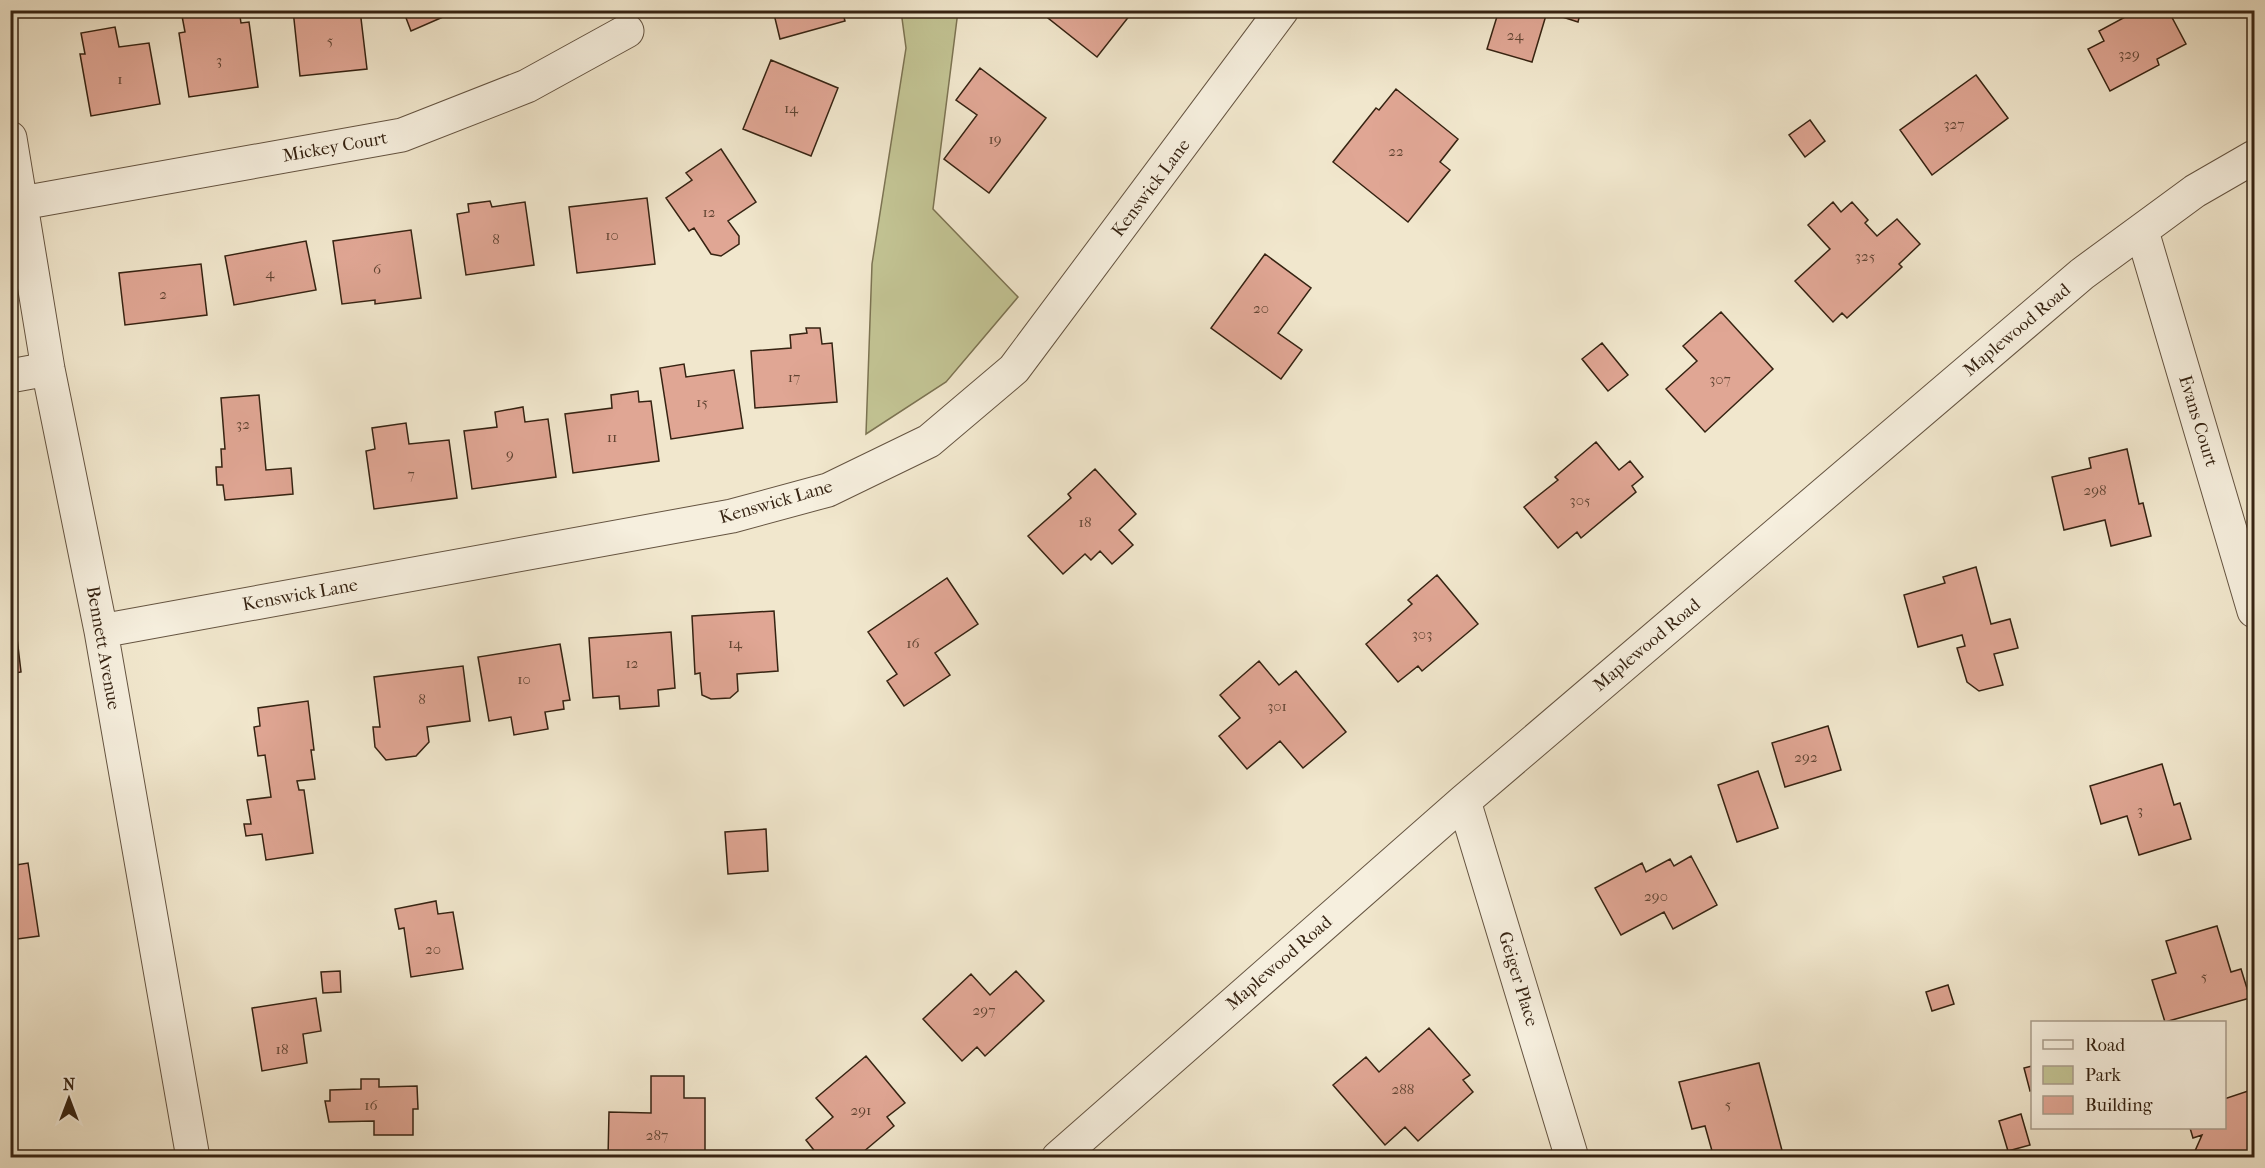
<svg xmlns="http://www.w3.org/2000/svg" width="2265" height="1168" viewBox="0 0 2265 1168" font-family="'IM FELL French Canon',serif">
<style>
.green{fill:#c2c393;stroke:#7c7352;stroke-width:1.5}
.building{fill:#e0a694;stroke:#362312;stroke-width:1.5}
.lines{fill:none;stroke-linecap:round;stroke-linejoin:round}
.minor-casing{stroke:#655441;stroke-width:35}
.minor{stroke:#f6efde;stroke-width:33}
.labels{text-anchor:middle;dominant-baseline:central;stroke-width:4.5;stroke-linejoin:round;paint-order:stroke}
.number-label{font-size:15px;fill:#604432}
.street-label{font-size:18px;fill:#362312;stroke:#f6efde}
</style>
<rect width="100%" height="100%" fill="#f1e7cd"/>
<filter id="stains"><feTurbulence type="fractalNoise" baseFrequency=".00333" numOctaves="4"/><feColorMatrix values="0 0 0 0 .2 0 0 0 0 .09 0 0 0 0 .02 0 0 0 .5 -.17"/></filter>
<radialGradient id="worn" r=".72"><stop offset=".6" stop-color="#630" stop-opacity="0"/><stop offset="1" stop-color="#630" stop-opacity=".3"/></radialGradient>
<path class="green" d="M901,11H958L933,209L1018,297L946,382L866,434L872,264L906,48Z"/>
<path class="building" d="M218,10H239L241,23L249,22L258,87L189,97L179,33L185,32L182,16Z
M293,10H360L367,69L300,76Z
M403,10H459L411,31Z
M773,10H842L845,21L780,39Z
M1053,10H1134L1097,57L1048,18Z
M1499,10H1581L1578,22L1547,12L1532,62L1487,49Z
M2138,10H2168L2186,44L2157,59L2159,65L2110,91L2088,49L2104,41L2099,31Z
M115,27L119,47L149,43L160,104L91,116L80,54H85L81,33Z
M771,60L838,88L811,156L743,129Z
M980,68L1046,118L989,193L944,159L977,115L956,100Z
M1976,75L2008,118L1932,175L1900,130Z
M1396,89L1458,139L1440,162L1450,170L1408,222L1333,162L1376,108L1379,110Z
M1810,120L1825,141L1805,157L1789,135Z
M721,149L756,202L728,221L739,236V244L721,256L711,254L694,228L689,231L666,198L692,180L686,173Z
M647,198L655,264L577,273L569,207Z
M490,201L492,207L525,202L534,265L466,275L457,214L469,212L468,204Z
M1833,202L1841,212L1852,202L1868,220L1865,223L1877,236L1897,219L1920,244L1899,264L1902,267L1847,318L1842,313L1833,322L1795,281L1830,249L1808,225Z
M411,230L421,298L375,304V300L342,304L333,241Z
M306,241L316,290L234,305L225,256Z
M1265,254L1311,288L1278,333L1302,350L1281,379L1211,328Z
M201,264L207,315L125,325L119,273Z
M1721,312L1773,369L1705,432L1666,389L1697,361L1683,346Z
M806,328H820L822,344L832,343L837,402L755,408L751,351L791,348L790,335L807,333Z
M1602,343L1628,375L1608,391L1582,359Z
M684,364L686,377L734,370L743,428L671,439L660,368Z
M638,391L639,402L651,401L659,461L573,473L565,414L612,408L611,395Z
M259,395L266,470L291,468L293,494L225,500L223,485H217L216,467H222L221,449H225L221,398Z
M523,407L525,422L548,419L556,477L472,489L464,431L497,427L495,412Z
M406,423L409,444L449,440L457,498L374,509L366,451L375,449L372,428Z
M1596,442L1619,470L1630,461L1643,477L1632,486L1636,492L1581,538L1577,532L1558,548L1524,507L1558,480L1555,477Z
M2127,449L2139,504L2143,503L2151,536L2111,546L2105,520L2064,530L2052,477L2091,468L2089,458Z
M1095,469L1136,514L1119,530L1133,545L1112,564L1100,551L1091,560L1085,554L1063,574L1028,536L1071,498L1068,494Z
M1976,567L1991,624L2010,619L2018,648L1994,654L2003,685L1979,691L1967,682L1957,648L1965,646L1962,635L1918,647L1904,595L1945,583L1943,577Z
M1437,575L1478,624L1422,671L1418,666L1398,682L1366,644L1412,604L1408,600Z
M947,578L978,624L935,653L950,675L904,706L887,681L897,674L868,632Z
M774,611L778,671L737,674L738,691L730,698L711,699L702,695L700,673L695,674L692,616Z
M671,632L675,688L658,690L659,706L620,709L619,696L593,698L589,638Z
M10,635L11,640L17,638L21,672L10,674Z
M560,644L570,700L563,701L564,709L545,712L548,729L514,735L511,717L489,721L478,657Z
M1259,661L1279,685L1296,671L1346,732L1303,768L1280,741L1247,769L1219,736L1240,718L1220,695Z
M463,666L470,721L427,727L429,742L416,756L386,760L375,747L373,727H380L374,677Z
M308,701L314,750H311L315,779L297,781L299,790H304L313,853L266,860L262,834L246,836L244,824H251L247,800L271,797L265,755L258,756L254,727L260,726L258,708Z
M1828,726L1841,770L1785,787L1772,743Z
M2162,764L2174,805L2180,803L2191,839L2139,855L2127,816L2101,824L2090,786Z
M1758,771L1778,828L1737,842L1718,785Z
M766,829L768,871L728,874L725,832Z
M1691,856L1717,905L1673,929L1664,912L1621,935L1595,888L1642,863L1646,872L1670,859L1674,866Z
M28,863L39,936L10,940V866Z
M436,901L438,914L453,912L463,969L411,977L404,928L399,929L395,909Z
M2217,926L2231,972L2241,969L2250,998L2165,1022L2152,980L2176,973L2166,941Z
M340,971L341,992L323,993L321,972Z
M1016,971L1044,1001L985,1056L977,1047L962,1061L923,1019L971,974L990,995Z
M1948,985L1954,1004L1932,1011L1926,992Z
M316,998L321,1031L303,1034L307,1063L262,1071L252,1008Z
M1429,1028L1470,1075L1463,1080L1473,1092L1418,1141L1405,1127L1385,1145L1333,1085L1366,1057L1379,1072Z
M866,1056L905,1103L887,1117L894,1126L856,1158H820L806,1140L833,1117L816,1098Z
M1759,1063L1784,1158H1714L1705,1126L1692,1129L1679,1082Z
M2032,1066V1090L2030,1091L2024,1068Z
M651,1076H684V1098H705V1158H608L609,1112L651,1113Z
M361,1079H379V1087L417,1086L418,1109H413V1135H374V1121L329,1122L325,1101H330V1090L361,1089Z
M2254,1089V1156L2206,1158L2195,1151L2202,1135L2193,1138L2190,1128H2224V1099Z
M2021,1114L2030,1145L2008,1151L1999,1121Z"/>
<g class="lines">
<g class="minor-casing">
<path id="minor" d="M10,138L48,369L101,631L193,1158
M22,203L402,135L527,86L627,31
M2142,231L2254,611
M10,376L48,369
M101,631L732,516L828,490L929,441L1014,369L1282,10
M1464,801L1572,1158
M1058,1158L1464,801L2082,274L2195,191L2254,157"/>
</g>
<use href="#minor" class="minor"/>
</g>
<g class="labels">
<g class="number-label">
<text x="1515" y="35">24</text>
<text x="330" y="40">5</text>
<text x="2129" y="54">329</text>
<text x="219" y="60">3</text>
<text x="120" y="79">1</text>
<text x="791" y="108">14</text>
<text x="1954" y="124">327</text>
<text x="995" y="139">19</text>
<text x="1396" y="151">22</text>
<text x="709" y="212">12</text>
<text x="612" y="235">10</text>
<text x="496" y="239">8</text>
<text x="1865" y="256">325</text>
<text x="377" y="269">6</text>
<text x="270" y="273">4</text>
<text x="163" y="294">2</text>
<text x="1261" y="308">20</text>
<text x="794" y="377">17</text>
<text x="1720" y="379">307</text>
<text x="702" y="402">15</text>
<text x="243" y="424">32</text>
<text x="612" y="437">11</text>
<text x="510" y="454">9</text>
<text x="411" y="474">7</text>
<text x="2095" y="490">298</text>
<text x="1580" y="500">305</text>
<text x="1085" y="522">18</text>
<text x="1422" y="634">303</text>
<text x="735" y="643">14</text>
<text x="913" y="643">16</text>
<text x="632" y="663">12</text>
<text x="524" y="679">10</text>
<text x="422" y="699">8</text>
<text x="1277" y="706">301</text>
<text x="1806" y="757">292</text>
<text x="2140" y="810">3</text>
<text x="1656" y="896">290</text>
<text x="433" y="949">20</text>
<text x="2204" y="976">5</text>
<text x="984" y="1010">297</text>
<text x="282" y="1049">18</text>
<text x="1403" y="1089">288</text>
<text x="1728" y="1104">5</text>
<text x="371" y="1105">16</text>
<text x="861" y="1110">291</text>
<text x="657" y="1135">287</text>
</g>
<g class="street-label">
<text transform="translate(335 147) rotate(-10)">Mickey Court</text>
<text transform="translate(1151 188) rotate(-53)">Kenswick Lane</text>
<text transform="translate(2017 330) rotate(-40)">Maplewood Road</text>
<text transform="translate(2198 421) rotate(73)">Evans Court</text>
<text transform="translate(776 502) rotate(-16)">Kenswick Lane</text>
<text transform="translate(300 595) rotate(-10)">Kenswick Lane</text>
<text transform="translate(1647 645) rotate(-40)">Maplewood Road</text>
<text transform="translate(103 648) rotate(80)">Bennett Avenue</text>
<text transform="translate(1279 963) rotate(-41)">Maplewood Road</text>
<text transform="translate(1518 979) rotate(73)">Geiger Place</text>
</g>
</g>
<rect width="2265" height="1168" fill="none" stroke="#f1e7cd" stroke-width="36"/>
<rect x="12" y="12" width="2241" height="1144" fill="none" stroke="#362312" stroke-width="3"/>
<rect x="18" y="18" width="2229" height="1132" fill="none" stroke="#362312" stroke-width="1.5"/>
<rect x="2031" y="1021" width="195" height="108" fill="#f6efde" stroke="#a99d8c" stroke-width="1.5"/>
<rect x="2043" y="1040" width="30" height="9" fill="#f6efde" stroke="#a99d8c" stroke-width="1.5"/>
<text x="2085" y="1051" font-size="18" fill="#362312">Road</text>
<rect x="2043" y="1066" width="30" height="18" fill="#c2c393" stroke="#a99d8c" stroke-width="1.5"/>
<text x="2085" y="1081" font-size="18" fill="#362312">Park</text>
<rect x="2043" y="1096" width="30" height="18" fill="#e0a694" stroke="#a99d8c" stroke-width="1.5"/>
<text x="2085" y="1111" font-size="18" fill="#362312">Building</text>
<g transform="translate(69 1099)" stroke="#f6efde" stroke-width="4.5" paint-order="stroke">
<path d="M0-4.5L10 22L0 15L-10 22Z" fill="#362312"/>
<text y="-9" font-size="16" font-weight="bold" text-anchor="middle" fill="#362312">N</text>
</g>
<rect width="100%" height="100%" filter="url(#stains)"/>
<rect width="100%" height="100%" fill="url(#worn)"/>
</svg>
